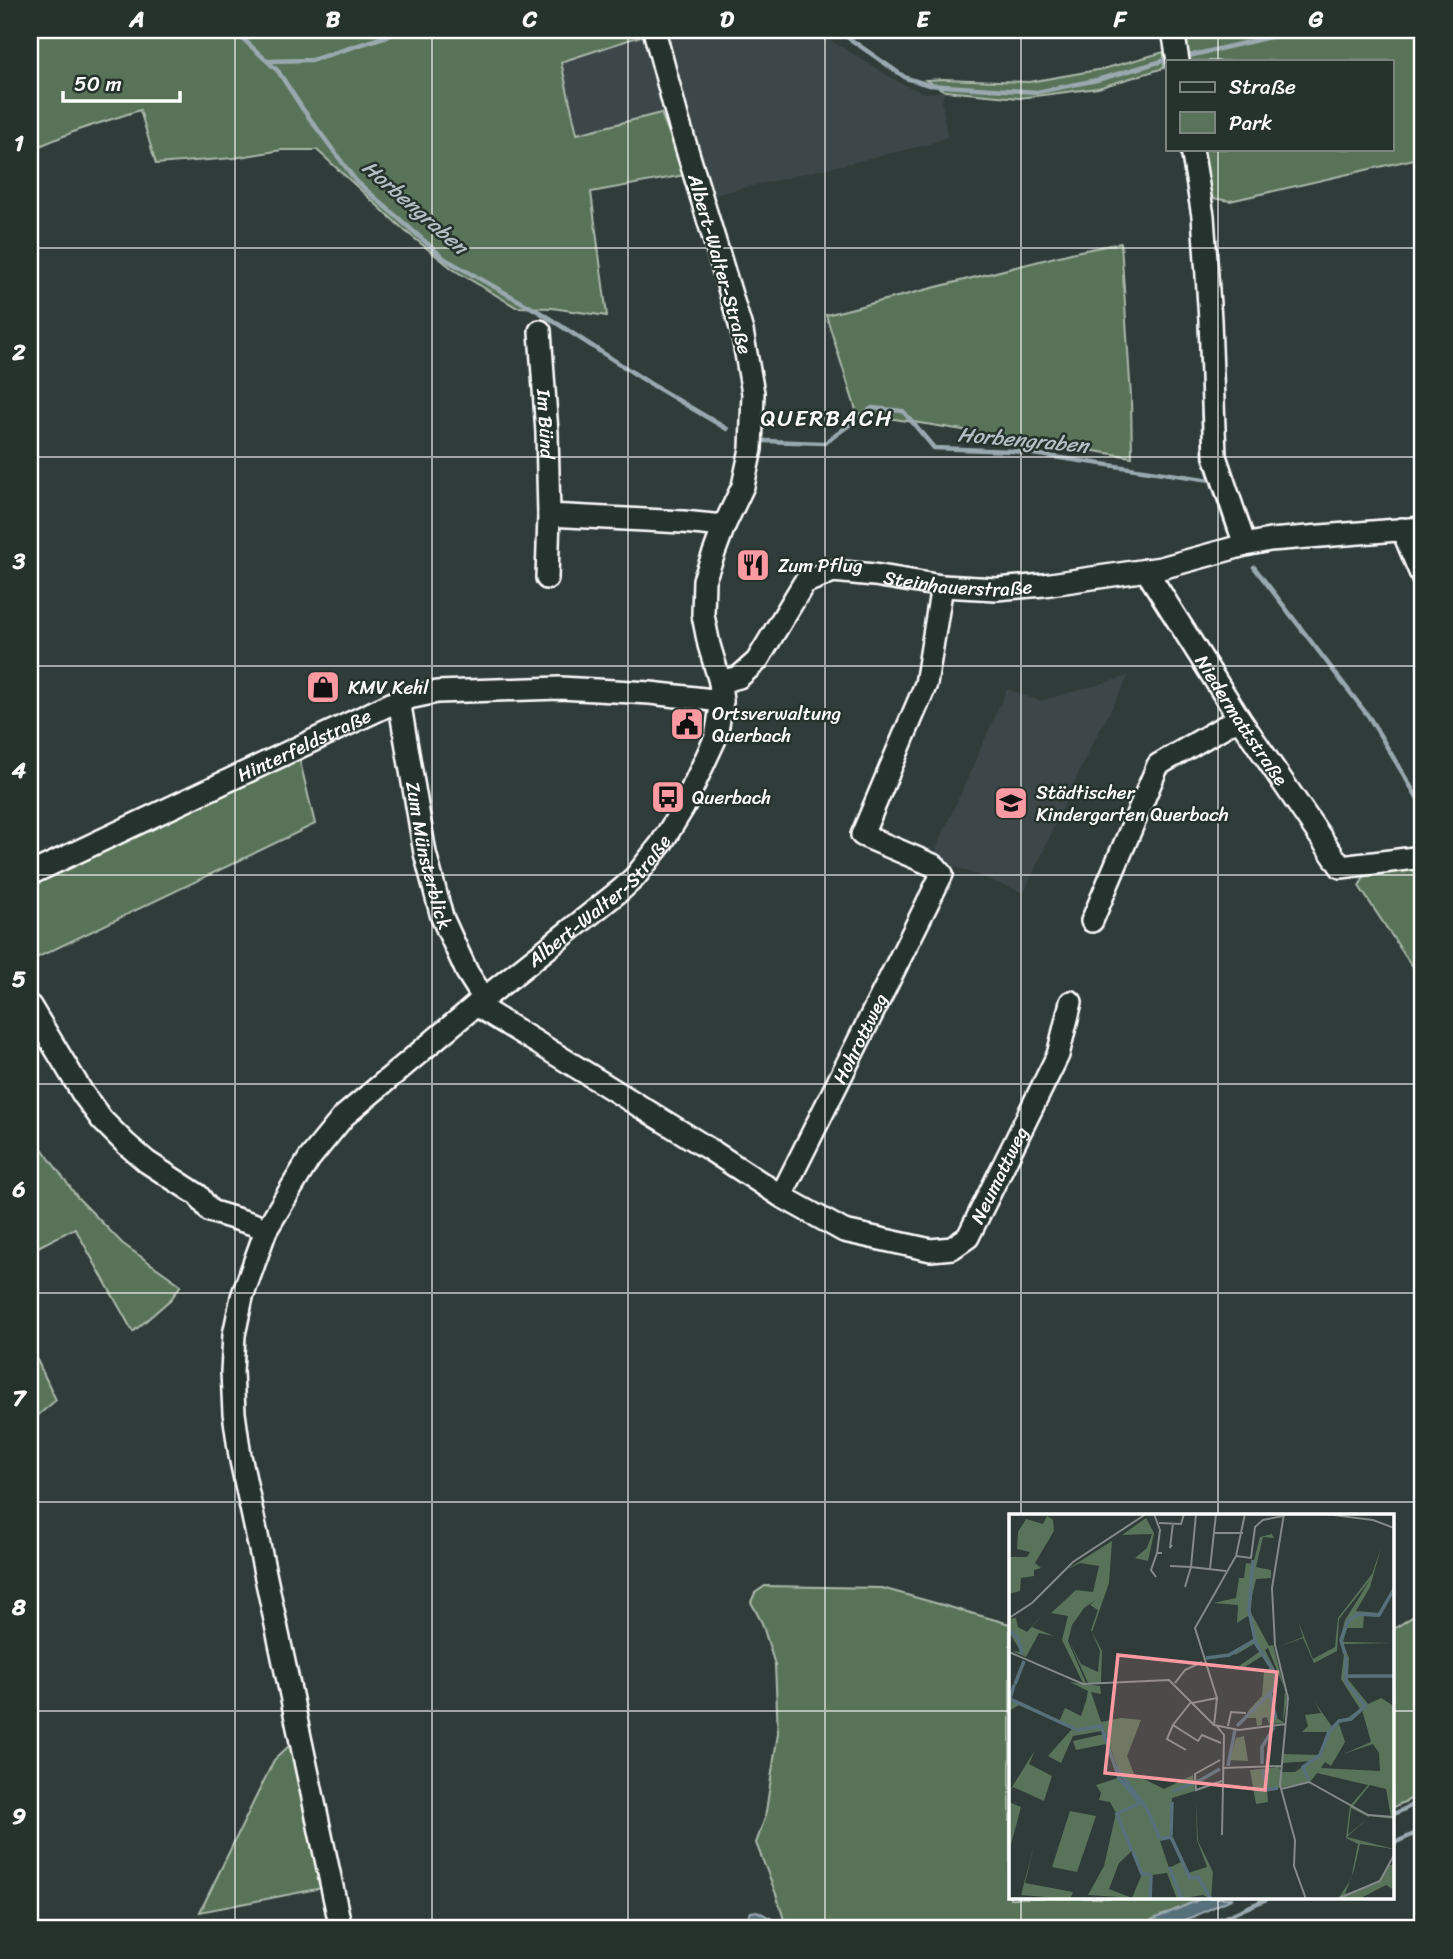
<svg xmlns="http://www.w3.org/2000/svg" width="1453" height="1959" viewBox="0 0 1453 1959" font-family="Sriracha,sans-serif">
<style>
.built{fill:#3c474a}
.green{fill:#587359;stroke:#acb9ac;stroke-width:2}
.water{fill:#57707b;stroke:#9aa9b0;stroke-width:2}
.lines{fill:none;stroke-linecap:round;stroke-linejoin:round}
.stream{stroke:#9aa9b0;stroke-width:4.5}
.minor-casing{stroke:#fff;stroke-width:26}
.minor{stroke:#26332d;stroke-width:21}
.grid{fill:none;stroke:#fff;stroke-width:2;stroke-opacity:0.55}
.labels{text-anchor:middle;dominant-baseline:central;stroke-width:5;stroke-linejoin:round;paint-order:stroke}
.street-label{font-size:19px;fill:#fff;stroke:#26332d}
.poi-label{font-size:19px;fill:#fff;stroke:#26332d;text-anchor:start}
.water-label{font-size:21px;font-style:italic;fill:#b3bfc4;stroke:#26332d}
.quarter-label{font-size:23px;letter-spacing:2px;fill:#fff;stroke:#26332d}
.inset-river{fill:none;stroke:#57707b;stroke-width:3.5}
.inset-road{fill:none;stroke:#838a89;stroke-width:2}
.view{fill:#ff9aa2;fill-opacity:0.15;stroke:#ff9aa2;stroke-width:3.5}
.inset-edge{fill:none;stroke:#fff;stroke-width:3.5}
.neatline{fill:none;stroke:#fff;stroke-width:2.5}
.grid-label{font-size:23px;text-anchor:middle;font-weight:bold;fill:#fff}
</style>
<rect width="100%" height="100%" fill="#303c3a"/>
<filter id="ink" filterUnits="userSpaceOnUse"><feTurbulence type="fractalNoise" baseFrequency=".0143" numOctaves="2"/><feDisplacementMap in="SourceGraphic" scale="14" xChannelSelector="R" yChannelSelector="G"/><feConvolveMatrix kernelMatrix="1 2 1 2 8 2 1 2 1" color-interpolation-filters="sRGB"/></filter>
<g filter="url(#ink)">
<path class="built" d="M663,30H814L900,83L923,93L945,91L942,102L947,137L926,145L713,195L685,175L577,135L560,62Z
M1129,676L1090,748L1024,893L932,858L1007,689L1040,701Z"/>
<path class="green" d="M30,30H259L266,34L289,30H638L641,36L561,62L577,134L661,113L685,175L591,192L607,316L552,308L516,307L454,270L404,230L317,150H282L234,158L156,164L140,110L78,130L30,150Z
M1179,30H1423V157L1230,201L1206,197L1199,149H1392V61H1185Z
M1164,52V68L1098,88L1019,98L945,91L926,80L943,79L1029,82L1103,69Z
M1121,243L1131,397L1132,457L857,413L826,315L1075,252Z
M298,753L315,824L30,961V880Z
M1423,864V983L1359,886L1366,874Z
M30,1132L78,1198L123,1244L181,1285L171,1299L133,1332L75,1228L30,1251Z
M30,1345L56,1400L36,1417L30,1405Z
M765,1586L882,1588L1010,1624V1898H1203L1131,1929H787L776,1894L756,1843L765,1818L778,1733L775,1665L762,1623L751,1602L755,1593Z
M1423,1610V1793L1392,1808V1630Z
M292,1743L322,1888L200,1912L274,1760Z"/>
<path class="water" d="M1203,1898H1233L1193,1917L1158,1929H1131Z
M757,1911L772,1919L776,1929H741L751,1912Z"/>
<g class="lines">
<path class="stream" d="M230,30L239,35L278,71L302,108L356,181L445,259L541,313L649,383L727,429
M837,30L906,78L929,85L1037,92L1097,80L1166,60L1168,71
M1189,56L1300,30
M268,61L312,60L406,30
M1181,149L1191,209
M1193,228L1195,245
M1199,310L1204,459L1211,480
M764,441L825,443L872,408L903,411L934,448L1013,451L1211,480L1229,532
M1254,567L1369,717L1423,807
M1392,1815L1423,1800
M1392,1844L1423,1830
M1198,1929L1269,1898"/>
<g class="minor-casing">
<g id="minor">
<path d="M1173,30L1178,61"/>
<path d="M1192,149L1203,216L1210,320L1215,456L1245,545"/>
<path id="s1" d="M540,331L547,433L549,515L683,522L724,526"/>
<path d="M1402,529L1423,579"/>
<path id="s2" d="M1146,570L1239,718L1341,867L1423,857"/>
<path d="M547,578L549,515"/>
<path id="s3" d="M720,682L739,677L757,661L804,583L833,571L874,575L942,586L996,589L1044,585L1161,568L1245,545L1270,540L1423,528"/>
<path id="s4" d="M399,700L425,853L442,917L467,972L484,999"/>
<path id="s5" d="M30,874L399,700L437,692L560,688L650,693L722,701"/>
<path d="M1092,921L1158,765L1239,718"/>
<path id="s6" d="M476,1005L709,1149L781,1196L942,874L935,866L862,835L926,684L942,586"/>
<path d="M30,1006L83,1094L102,1120L125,1143L147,1162L198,1195L210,1211L253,1224L266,1230"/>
<path id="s7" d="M781,1196L844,1231L931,1250L952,1248L968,1237L1058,1055L1071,1002"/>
<path id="s8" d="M341,1929L240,1456L234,1413L232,1372L234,1335L242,1297L266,1230L309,1159L344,1116L476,1005L622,889L635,877L661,844L683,808L716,737L722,701L720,682L709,645L703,615L704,580L724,526L743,486L751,449L753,393L742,331L678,120L654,30"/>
</g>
</g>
<use href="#minor" class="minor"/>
</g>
</g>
<path class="grid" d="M235,30V1929M432,30V1929M628,30V1929M825,30V1929M1021,30V1516M1218,30V61M1218,149V1516M30,248H1423M30,457H1423M30,666H1423M30,875H1423M30,1084H1423M30,1293H1423M30,1502H1423M30,1711H1010M1392,1711H1423M1021,1898V1929M1218,1898V1929"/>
<defs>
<g id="restaurant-square" transform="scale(1.75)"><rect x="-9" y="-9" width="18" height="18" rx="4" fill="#ff9aa2" stroke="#26332d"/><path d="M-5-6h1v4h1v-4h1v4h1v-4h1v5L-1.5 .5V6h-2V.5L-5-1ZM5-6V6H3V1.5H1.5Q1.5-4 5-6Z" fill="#111"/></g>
<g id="shop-square" transform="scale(1.75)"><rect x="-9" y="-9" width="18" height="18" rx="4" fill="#ff9aa2" stroke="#26332d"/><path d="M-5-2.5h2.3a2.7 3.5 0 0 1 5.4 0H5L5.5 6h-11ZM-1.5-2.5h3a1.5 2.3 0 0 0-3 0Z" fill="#111"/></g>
<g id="civic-square" transform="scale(1.75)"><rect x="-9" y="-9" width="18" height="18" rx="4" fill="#ff9aa2" stroke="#26332d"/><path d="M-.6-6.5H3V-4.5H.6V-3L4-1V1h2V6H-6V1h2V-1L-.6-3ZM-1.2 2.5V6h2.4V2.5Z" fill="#111"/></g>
<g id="bus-square" transform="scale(1.75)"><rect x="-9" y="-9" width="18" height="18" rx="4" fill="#ff9aa2" stroke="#26332d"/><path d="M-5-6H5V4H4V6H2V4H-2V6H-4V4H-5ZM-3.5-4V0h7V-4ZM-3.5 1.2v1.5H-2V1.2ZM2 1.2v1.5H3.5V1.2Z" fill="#111"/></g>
<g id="school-square" transform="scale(1.75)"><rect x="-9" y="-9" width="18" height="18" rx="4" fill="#ff9aa2" stroke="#26332d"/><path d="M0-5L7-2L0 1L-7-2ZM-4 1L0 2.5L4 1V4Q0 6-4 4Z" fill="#111"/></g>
</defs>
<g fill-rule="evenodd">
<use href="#restaurant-square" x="753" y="565"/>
<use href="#shop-square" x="323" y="687"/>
<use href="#civic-square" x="687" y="724"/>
<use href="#bus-square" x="668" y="797"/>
<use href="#school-square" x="1011" y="803"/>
</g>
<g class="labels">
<g class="street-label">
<text transform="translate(720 264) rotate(74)">Albert-Walter-Straße</text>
<text stroke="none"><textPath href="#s1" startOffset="93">Im Bünd</textPath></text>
<text stroke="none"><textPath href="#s3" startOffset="292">Steinhauerstraße</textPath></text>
<text stroke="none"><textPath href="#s2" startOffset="178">Niedermattstraße</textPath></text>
<text stroke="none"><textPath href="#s5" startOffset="303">Hinterfeldstraße</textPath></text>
<text stroke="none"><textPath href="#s4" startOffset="158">Zum Münsterblick</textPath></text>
<text stroke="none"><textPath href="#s8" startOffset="1188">Albert-Walter-Straße</textPath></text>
<text stroke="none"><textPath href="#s6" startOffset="536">Hohrottweg</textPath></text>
<text stroke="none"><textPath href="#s7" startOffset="271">Neumattweg</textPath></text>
</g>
<g class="poi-label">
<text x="778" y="565">Zum Pflug</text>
<text x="348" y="687">KMV Kehl</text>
<text x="712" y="713">Ortsverwaltung<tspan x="712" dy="22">Querbach</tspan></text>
<text x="1036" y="792">Städtischer<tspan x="1036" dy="22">Kindergarten Querbach</tspan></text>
<text x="692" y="797">Querbach</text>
</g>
<g class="water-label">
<text transform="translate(415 207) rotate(41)">Horbengraben</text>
<text transform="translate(1023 440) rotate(5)">Horbengraben</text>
</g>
<g class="quarter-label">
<text x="827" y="418">QUERBACH</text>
</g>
</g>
<g transform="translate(1009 1514)">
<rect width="385" height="385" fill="#303c3a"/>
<path d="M38,2L44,6L45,17L26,49L32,54L25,56V62L12,64L11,77L0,80V43H18L21,38L8,35L9,18L17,5L34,10ZM137,4L145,19L139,47L126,44L138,34L143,20L113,21ZM263,20L265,24L254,23L247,53L262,56V64L247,65L240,95L260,132L264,131L278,185L274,209L260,210L258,203L253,204V211L248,212L247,204H237L239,197L253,182L255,158L263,153L255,141L234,154L230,152L253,136L245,130L226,141L224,137L245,125L244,109L239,102L228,109L229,91L204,89L227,84L230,64H235L237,49L244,50L251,23ZM259,134L276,176L274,208L266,203L263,179L268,160L256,136ZM103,27L100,69L83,118L93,137L92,169H79L61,129L72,150L89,158L91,137L82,116L89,96L81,91L88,85L75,94L63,111L59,127L77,169H74L53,126L59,102L42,99L67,76L84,78L90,52L71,49L57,56ZM372,34L361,73L347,97L370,99L385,73V78L369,103L355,102L354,114H338L334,128L385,129L334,130L340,144L339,161L385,162L338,164L359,190L372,184L385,192V305L361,302L338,323L385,335L351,330L345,356L336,380L368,369L380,351H385V376L377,371L350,385H329L342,365L349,330L337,324L341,292L359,271L308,259L301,268L258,276L259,288L247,290L241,256L270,253L272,258H286L302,247L273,249L274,240L310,241L319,218H293L299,212L296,201L312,199L305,187L324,214L351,195L332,165L335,140L331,126L336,106L361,66L330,105L328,137L305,149L294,124L269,133L294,123L289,107L304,145L326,133L329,104L363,60ZM353,196L362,228L334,240L364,230L370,239L371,257L312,254L316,248L322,252L336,228L330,210ZM361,271L377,275L382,303L356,300L344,292ZM342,294L360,303L340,320H339ZM35,99L23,113L45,122L30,119L17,143L3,137L12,138L0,118V105L7,104L9,113L18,118ZM14,147L2,185L50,208L56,194L72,202L77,187L79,177L61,168L91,172L92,180L82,178L92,208L112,204L132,206L118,242L125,260L155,275L184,261L186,277L163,284L161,322L179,359L198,353L188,326L187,286L189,327L204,358L202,385L194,381L168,385L158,359L143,361L141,385L79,381L95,352L107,299L101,288L90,286L92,279L87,271L109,264L129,284L112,263L93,210V217L64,222L52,249L39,242L63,215L10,191L0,197V182ZM162,324L172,348L160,354L151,327ZM123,337L133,360L123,384L100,375L110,349ZM95,220L97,230L67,236L64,227ZM235,222L239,247L221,246L227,224ZM26,236L20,250L43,262L35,287L4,273L0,278ZM0,288L12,293L0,338ZM61,297L87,302L68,358L43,353ZM25,331L16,369L64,378L61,385L12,381Z" fill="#587359" fill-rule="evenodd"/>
<path class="inset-river" d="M0,117L9,124L13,140M336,140L332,126L339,107L350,100L370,101L385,75M197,144L220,141L246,126M337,162H385M6,170L15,147M5,171L1,185L66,215M261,179L267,205M228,212L265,175L267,161L247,130L240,97L244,46M67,216L92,212L110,264L131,289L108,300L123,337M253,250V233L265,213M219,252L226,216M107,253L138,295L151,325M254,255L258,276L269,274M300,266L294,253L311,241L320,218L330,207L342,205L356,192L337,168V142M188,268L211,255M163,278L184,269M162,321L163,288M152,325L162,323L181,364L189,363L202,385M124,338L133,360H142M160,353L173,385M141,385L142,361"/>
<path class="inset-road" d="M145,0L151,16L148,39H153M187,0L182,53L217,57M275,0L263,74L266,131L279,184L271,271L286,326L285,352L297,385M316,0L364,6L385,14M150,9L172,10L175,0M206,19H234M163,31L161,34L164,9M227,42L242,44L246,13L254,6L274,2M161,52L182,53L176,73M201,55L207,0M147,63L142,56L148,39M0,104L23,89L64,48L137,0M0,138L74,170L160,166L205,211L230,216L277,210M166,169L176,156L193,148M182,188L164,211L189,227L193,221L212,229M183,189L208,184M164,211L158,225L177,236M205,211L208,184L186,114L227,42L236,0M207,211L215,221L213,321M219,212L222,198L237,199M211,246L186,260L187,276L213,267M213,254L272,252M272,275L300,268L359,301L385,303M328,385L371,367L385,341"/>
<path class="view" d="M109,141L268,158L256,276L96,259Z"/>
<rect width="385" height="385" class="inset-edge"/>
</g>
<rect width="1453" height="1959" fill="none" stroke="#26332d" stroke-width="77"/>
<rect x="1166" y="60" width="228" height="91" fill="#26332d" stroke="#7d8581" stroke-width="2"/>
<rect x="1180" y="82" width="35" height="10" fill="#26332d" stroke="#7d8581" stroke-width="2"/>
<text x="1229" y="94" font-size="21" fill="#ffffff">Straße</text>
<rect x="1180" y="112" width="35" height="21" fill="#587359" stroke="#7d8581" stroke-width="2"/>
<text x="1229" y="130" font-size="21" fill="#ffffff">Park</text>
<path d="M63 91v10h117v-10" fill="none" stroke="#ffffff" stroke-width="3.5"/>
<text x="74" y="91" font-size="21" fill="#ffffff" stroke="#26332d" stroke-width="5" paint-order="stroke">50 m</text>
<rect x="38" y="38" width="1376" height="1882" class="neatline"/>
<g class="grid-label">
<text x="137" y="27">A</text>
<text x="333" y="27">B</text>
<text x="530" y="27">C</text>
<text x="727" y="27">D</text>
<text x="923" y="27">E</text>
<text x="1120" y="27">F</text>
<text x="1316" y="27">G</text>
<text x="19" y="151">1</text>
<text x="19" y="360">2</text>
<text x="19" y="569">3</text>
<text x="19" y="778">4</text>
<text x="19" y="987">5</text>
<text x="19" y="1197">6</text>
<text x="19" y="1406">7</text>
<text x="19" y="1615">8</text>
<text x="19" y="1824">9</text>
</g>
</svg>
